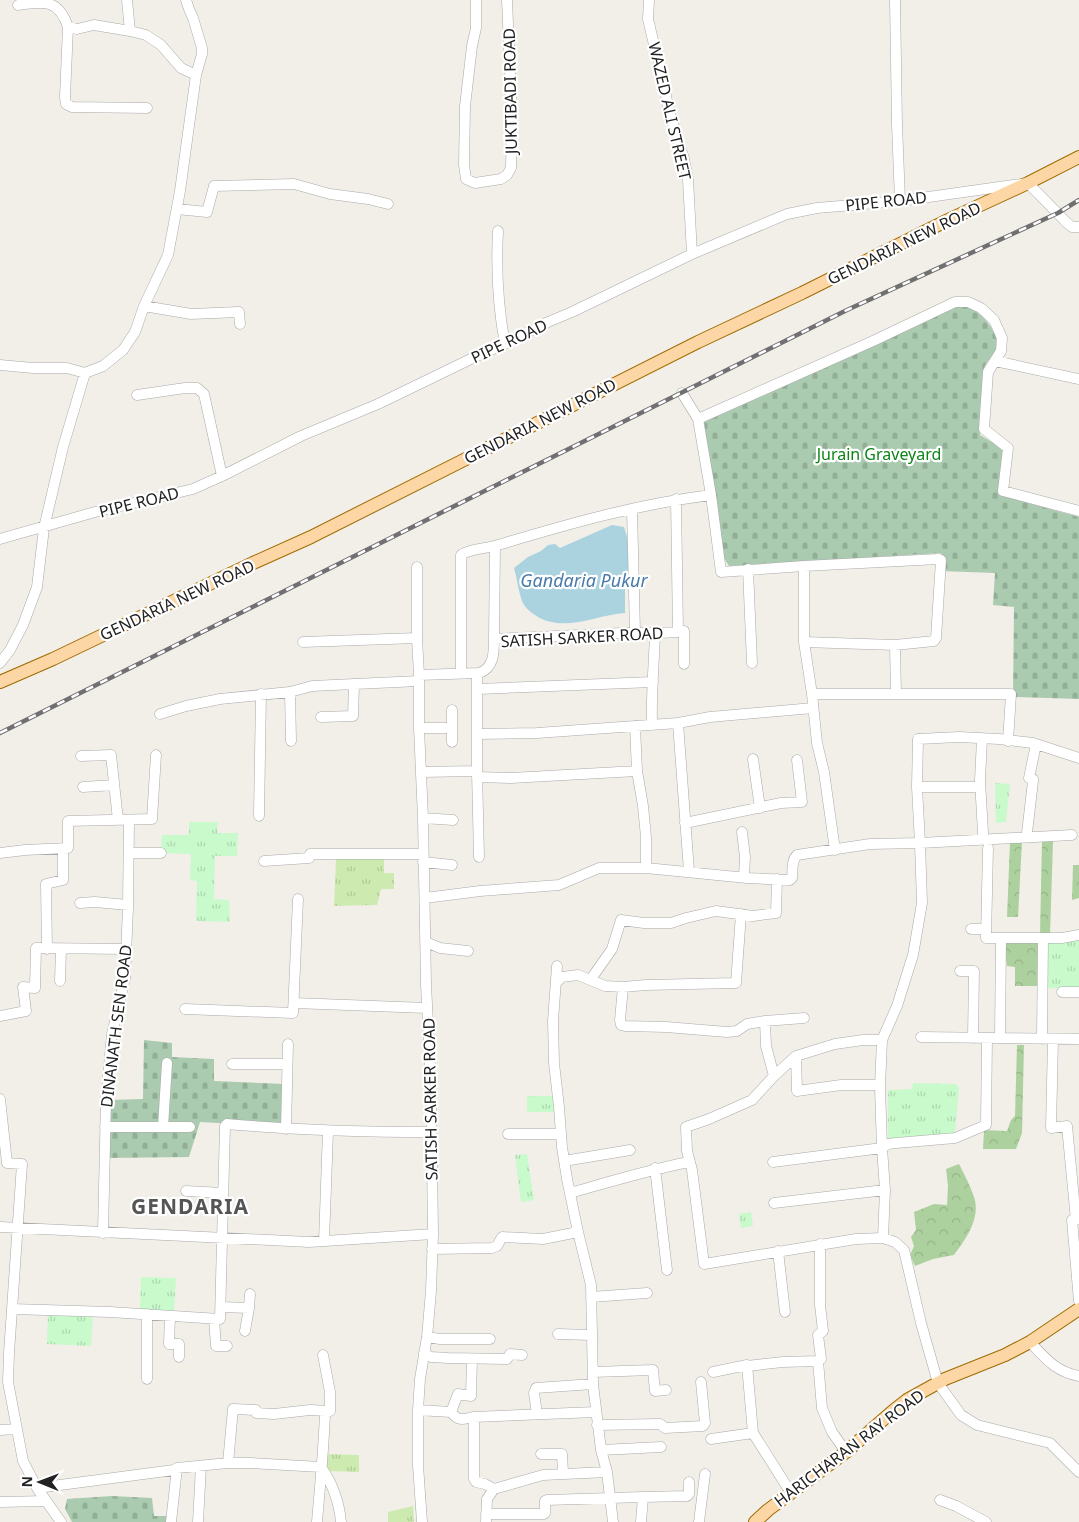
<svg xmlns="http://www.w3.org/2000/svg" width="1079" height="1522" viewBox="0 0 1079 1522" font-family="'Noto Sans',sans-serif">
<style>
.grass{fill:url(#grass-tufts)}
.forest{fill:url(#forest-crowns)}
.cemetery{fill:url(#cemetery-stones)}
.park{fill:url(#park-tufts)}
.water{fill:#aad3df}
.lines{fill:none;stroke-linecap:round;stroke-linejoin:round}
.minor-casing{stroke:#a9a9a9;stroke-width:11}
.major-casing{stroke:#a06b00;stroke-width:14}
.minor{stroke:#fff;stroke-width:10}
.major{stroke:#fcd6a4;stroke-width:12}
.rail-casing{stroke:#707070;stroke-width:4.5}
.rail{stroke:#fff;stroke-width:2.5;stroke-dasharray:8;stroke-linecap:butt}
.labels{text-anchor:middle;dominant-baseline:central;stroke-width:4.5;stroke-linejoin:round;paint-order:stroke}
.street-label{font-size:16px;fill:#222;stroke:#fff}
.park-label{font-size:16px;fill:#0c8416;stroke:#fff}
.water-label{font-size:18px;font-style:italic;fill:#4a7aab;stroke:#fff}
.district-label{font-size:21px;font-weight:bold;letter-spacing:1px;fill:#555;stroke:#fff}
</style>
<defs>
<pattern id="grass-tufts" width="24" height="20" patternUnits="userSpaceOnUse" patternTransform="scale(1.25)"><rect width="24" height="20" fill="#cdebb0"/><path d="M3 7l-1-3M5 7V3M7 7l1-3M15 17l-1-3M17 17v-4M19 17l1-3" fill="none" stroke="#b0c997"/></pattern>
<pattern id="forest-crowns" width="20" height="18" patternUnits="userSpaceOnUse" patternTransform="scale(1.25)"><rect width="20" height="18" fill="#add19e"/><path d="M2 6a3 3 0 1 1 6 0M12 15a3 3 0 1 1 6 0" fill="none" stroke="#95b388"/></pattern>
<pattern id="cemetery-stones" width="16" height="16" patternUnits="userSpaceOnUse" patternTransform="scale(1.25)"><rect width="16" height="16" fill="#aacbaf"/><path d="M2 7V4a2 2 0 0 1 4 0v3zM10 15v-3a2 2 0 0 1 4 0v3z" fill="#92ae96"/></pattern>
<pattern id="park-tufts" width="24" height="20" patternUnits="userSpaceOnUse" patternTransform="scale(1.25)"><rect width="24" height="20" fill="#c8facc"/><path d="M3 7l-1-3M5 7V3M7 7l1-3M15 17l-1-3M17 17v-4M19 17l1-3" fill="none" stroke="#acd6af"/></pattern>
</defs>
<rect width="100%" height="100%" fill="#f2efe9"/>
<path class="grass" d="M336,858H384V873H394V889H381L377,905L334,906Z
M327,1454L359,1455V1472L327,1471Z
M413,1506L414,1522H388V1512Z"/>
<path class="forest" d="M1022,841L1018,917H1007L1010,842Z
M1042,841H1053L1050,935H1040Z
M1073,865H1079V898L1072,900Z
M1004,942H1040L1039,986H1015V967L1007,966Z
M1017,1045H1024L1022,1133L1016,1149H983L984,1130L1007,1131L1011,1120L1015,1116Z
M959,1164C964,1174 970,1185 974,1197C981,1218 966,1239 954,1255L933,1259L915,1266L910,1255L914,1246L911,1237L916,1230L914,1212L934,1204L947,1205L948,1186L946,1169Z"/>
<path class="cemetery" d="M965,306C980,310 1002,334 996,350C993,357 985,362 984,369C983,375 983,382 983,388C982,404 981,419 980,435L1005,450L1003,496L1079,517V699L1013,697L1014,607L993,605L995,573L940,571L941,553L729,566L722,555L704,422L955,307Z
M144,1040L172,1043V1057L214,1059V1081L284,1084L283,1127L200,1122L189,1157L106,1158L108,1100L143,1099Z
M112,1496L152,1498L154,1516H167V1522H72L65,1509L67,1499Z"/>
<path class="park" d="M995,783L1010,784L1006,822L996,823Z
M189,822H218L217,833H238L237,856H215L214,899L229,900L230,922L196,921L197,881L190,880L191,854L161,853L162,835H189Z
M1047,940H1079V989L1046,988Z
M913,1083L956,1084L959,1088L955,1133L888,1140V1090L912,1089Z
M527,1096H556L555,1112H527Z
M527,1154L534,1200L521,1202L515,1155Z
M751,1212L753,1226L741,1228L739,1214Z
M141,1277L176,1278L174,1311L140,1310Z
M48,1312L93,1314L91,1346L47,1344Z"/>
<path class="water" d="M612,525L624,527L628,540L630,556L628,572L625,580V613C595,615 563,634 535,615C529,611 523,606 521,598C518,589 517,578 514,568L528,557L541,551L548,545L555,544L560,548Z"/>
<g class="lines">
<g class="minor-casing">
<path id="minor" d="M186,0L189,9L193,18L202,48V54L196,75
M476,0V28L472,46L465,106L464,165L466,179L475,183L501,179L507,175L511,168L512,117L507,0
M649,0L648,19L656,53L662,70L668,108L684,159L688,179L692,254
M895,0L897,124L900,201
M18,5C46,1 59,0 68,27L77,29L94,25L130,31
M68,27L65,97L66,104L72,107L147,108
M177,209L207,212L214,186L294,184L330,194L368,199L388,204
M498,231C496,269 498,307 505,344
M144,306L191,314L239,312L240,324
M995,361L1079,379
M0,365L33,368H67L85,373
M682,393L698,419L711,495L721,572L804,566L939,559L941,560L936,638L934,641L895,645L804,642
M137,395L185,388H197L204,394L222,476
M698,419L873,341L955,302H968L981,308L994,320L1002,338L1001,351L988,372L984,429L1008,448L1003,491L1079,511
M676,499L678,632
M632,510L635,633
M0,539L95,512L193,489L222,476L301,436L378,404L477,356L505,344L548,322L572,312L692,254L787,214L817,208L900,201L1028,183L1067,223L1072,227H1079
M804,566V642L812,694L817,743L824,772L835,850
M417,567V638L419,675V728L423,818L426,984L431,1084L433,1234L431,1291L427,1337L420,1379L418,1410V1465L422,1522
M748,569L752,663
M494,639L495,546
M303,642L417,638
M895,645L896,694
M0,663L10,650L23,625L37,587L44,528L63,447L85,373L103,366L123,350L135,332L144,306L168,255L180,191L196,75L181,68L161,45L146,35L130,31L127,0
M461,673V555C471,548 486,549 498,545C568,524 638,504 711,495
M477,674V771L479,857
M419,675L479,673C494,668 494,653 494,639C537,637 580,635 622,633C643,633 663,634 684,631V664
M478,689L653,682
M290,692L291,741
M812,694H1011L1008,741
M452,710V728
M160,714L186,706L220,699L290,692L312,686L419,681
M321,717L353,716L354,684
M678,723L689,871
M652,725C651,694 654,664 655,633
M635,726L637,771L643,806L646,837V868
M419,728H452V742
M477,734L537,733L678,723L710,717L813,708
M982,739L980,780L983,833
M81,756L111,755L118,820
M753,759L760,808
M421,772L477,771
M477,777L511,778L637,771
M83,787L114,785
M917,787H980
M259,816L261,694
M423,818L453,820
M685,823L781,803L802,802L797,760
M742,832L745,857L744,877
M1027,833L1033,781V779L1029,778L1036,744
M988,848L986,938H1062L1079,935
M0,853L25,850L68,848V821L152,819L156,755
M129,853H161
M264,861L309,858L310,854H423
M423,862L452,865
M425,898L480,891L559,885L599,868H646L747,878L790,880L792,878C793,870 791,861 797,855L870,844L920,843L1072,835
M80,903L95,902L128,905
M971,929H986
M426,942L440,948L468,951
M47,949L46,884L63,880V848
M557,966L553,1021L554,1063L559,1107L562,1147L567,1179L578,1232L591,1285L593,1384L601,1450L607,1472L613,1522
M960,971H974L973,1038
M591,979L612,949L621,920L644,923H671L686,918L716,911L753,916L776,913L777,879
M60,981L61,949
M556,983L562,977L578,975L605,986L623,987L646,985L736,983L741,914
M623,987L620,1020L621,1025L625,1026L666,1027L727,1032L737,1031L747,1024L765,1021L804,1018
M1062,992H1079
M294,1003L427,1008
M185,1009L293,1013L298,899
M0,1016L26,1011L23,987L35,988L36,948L126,949
M765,1021L766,1046L774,1076
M921,1037L1079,1039
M1000,1038L1001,938
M1042,1039L1043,938
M1053,1039L1051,1128L1067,1126L1076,1220H1072L1079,1301
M882,1040H863L835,1044L796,1056L774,1076L752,1100L709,1119L686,1127L687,1151L692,1170L704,1264L856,1239L883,1238L895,1242L904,1250L921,1323L938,1383L961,1415L977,1425L1050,1443L1079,1472
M796,1056L797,1091L841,1085H880
M232,1064H287
M0,1099L7,1163L22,1164L9,1353L8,1382L23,1461L37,1488L61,1522
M105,1127H190
M163,1127L167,1063
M286,1129L288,1044
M508,1134H561
M564,1161L630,1150
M773,1162L882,1148L888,1144L896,1143L955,1138L986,1125L987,1038
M655,1168L667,1270
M186,1191L223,1193
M570,1193C609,1182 648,1170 689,1162
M774,1203L885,1190
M0,1227L309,1242L433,1234
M103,1233L106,1099L112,1034L125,978L128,908L129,820
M883,1238L885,1190L882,1148L880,1087L882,1040L897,1006L913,955L922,903L920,843L917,787L918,739L959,737L999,739L1033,743L1079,758
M324,1241L328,1131
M820,1244V1305L823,1331L818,1335L821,1359L818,1361L822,1408L832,1432L846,1452
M432,1249L492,1248L497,1246L502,1237L543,1239L578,1232
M778,1251L785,1312
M591,1297L647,1293
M221,1307L249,1308L245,1331
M249,1308L250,1294
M12,1309L110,1312L220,1319L225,1126L227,1124C295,1130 363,1132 431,1132
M170,1316L169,1344H179V1357
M214,1319L216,1346H227
M558,1334L591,1335
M427,1337L440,1339H490
M1030,1342C1046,1359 1056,1372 1079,1376
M424,1353L431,1357L448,1358L507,1359L510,1354L522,1355
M747,1366L783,1362L818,1361
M593,1372L653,1370L655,1391L666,1390
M713,1372L747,1365L753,1433L791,1493
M147,1379V1314
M418,1410L451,1412L458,1394L471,1396L472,1359
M451,1412C459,1422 462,1419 474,1417L596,1412
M537,1414L534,1393L536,1388L593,1384
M474,1417V1479L476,1482L485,1484L494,1489
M597,1425L660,1424L665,1428L703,1426L705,1423L701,1382
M0,1430L17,1429
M711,1439L753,1433
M601,1450L661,1447
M541,1454H562L563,1473
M228,1463L233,1409L256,1410V1413L274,1414L310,1410L330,1411V1392L323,1355
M37,1488L174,1470L177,1468L228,1463H250L321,1467C333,1484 339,1501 341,1522
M940,1500L956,1506L986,1522
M0,1502L46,1501
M486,1514H544L545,1513V1501L547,1500L643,1497
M171,1522L177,1468
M198,1522L201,1466
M317,1522C320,1485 324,1448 325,1411
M486,1522L487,1499L494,1489L543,1475L607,1472
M641,1522L643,1497L687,1496L689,1494V1482
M699,1522L705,1474"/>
</g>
<g class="major-casing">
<path id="major" d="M0,682L53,659L253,563L311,537L698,342L802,293L948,220L1028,183L1079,157
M755,1522L768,1510L846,1452L893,1411L907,1400L945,1379L1005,1355L1030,1342L1079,1309"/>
</g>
<use href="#minor" class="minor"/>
<use href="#major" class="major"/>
<g class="rail-casing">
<path id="rail" d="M0,733L847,310L1058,213L1079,200"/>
</g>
<use href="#rail" class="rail"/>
</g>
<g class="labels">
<g class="street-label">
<text transform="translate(510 91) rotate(-91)">JUKTIBADI ROAD</text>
<text transform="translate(670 111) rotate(77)">WAZED ALI STREET</text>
<text transform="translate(886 201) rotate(-6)">PIPE ROAD</text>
<text transform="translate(904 243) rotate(-26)">GENDARIA NEW ROAD</text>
<text transform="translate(509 341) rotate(-25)">PIPE ROAD</text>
<text transform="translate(540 421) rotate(-27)">GENDARIA NEW ROAD</text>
<text transform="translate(139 502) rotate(-14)">PIPE ROAD</text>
<text transform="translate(177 600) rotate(-25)">GENDARIA NEW ROAD</text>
<text transform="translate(582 637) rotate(-3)">SATISH SARKER ROAD</text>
<text transform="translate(116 1026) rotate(-83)">DINANATH SEN ROAD</text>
<text transform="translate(430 1099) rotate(-91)">SATISH SARKER ROAD</text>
<text transform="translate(849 1448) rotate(-37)">HARICHARAN RAY ROAD</text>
</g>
<g class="park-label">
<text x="879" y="454">Jurain Graveyard</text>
</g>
<g class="water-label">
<text x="584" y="580">Gandaria Pukur</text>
</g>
<g class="district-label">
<text x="190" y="1206">GENDARIA</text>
</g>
</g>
<g transform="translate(40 1482) rotate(271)" stroke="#ffffff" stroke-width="4" paint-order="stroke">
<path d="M0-4L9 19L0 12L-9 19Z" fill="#222222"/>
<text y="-8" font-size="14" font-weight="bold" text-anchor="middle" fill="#222222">N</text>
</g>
</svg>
